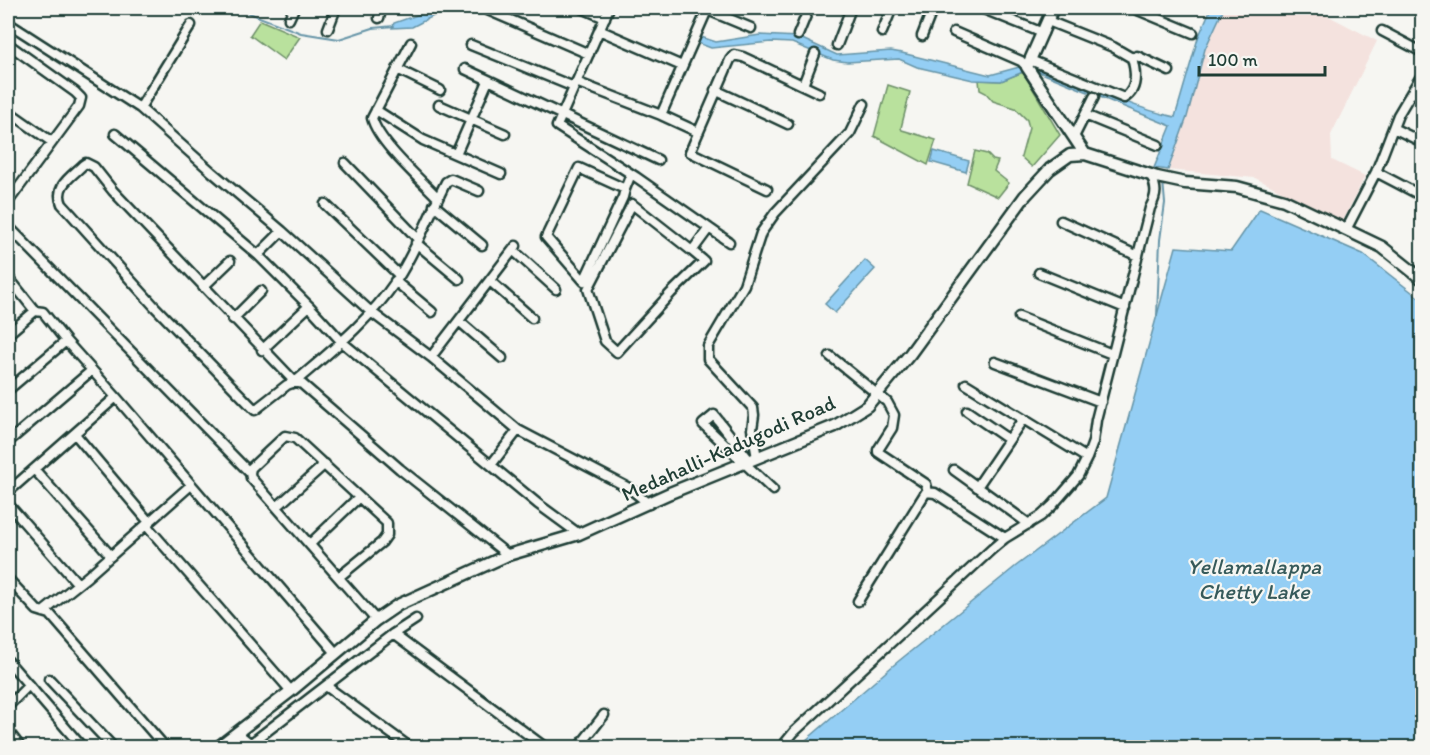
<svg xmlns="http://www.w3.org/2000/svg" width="1430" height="755" viewBox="0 0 1430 755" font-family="Itim,sans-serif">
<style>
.built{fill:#f4e2de}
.green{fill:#b9e19d;stroke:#6c8f68;stroke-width:1.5}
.water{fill:#94cef4;stroke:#6594a7;stroke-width:1.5}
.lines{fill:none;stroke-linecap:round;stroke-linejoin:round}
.stream{stroke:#6594a7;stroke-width:2}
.street-casing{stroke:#1f3d34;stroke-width:13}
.secondary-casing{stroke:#1f3d34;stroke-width:15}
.street{stroke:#f6f6f2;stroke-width:8}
.secondary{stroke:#f6f6f2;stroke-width:10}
.labels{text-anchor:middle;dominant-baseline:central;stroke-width:4.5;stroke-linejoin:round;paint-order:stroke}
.street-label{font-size:21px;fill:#1f3d34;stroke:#f6f6f2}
.water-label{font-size:22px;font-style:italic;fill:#365a5a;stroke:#f6f6f2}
</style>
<rect width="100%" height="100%" fill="#f6f6f2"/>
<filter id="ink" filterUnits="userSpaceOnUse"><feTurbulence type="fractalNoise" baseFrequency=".0167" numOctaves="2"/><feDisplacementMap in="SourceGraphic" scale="12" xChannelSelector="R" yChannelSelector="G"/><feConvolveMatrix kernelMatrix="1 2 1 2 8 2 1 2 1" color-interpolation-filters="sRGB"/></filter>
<g filter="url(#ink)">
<path class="built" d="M1224,8H1313L1377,41L1331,135L1332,160L1365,176L1343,221L1255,178L1168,170L1187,117L1205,49Z"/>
<path class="green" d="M260,20L300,37L284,60L250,35Z
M1023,72L1060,135L1032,167L1021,157L1029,128L1027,120L1015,108L993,101L986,93L980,90L979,80L1001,81Z
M888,85L910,92L901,128L902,130L936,140L928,165L874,136Z
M975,151L987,154L993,160L998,161L994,171L1009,183L998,197L967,183Z"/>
<path class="water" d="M437,8H449L412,27L392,28L394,23Z
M1211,8H1224L1205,49L1187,117L1168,170L1154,168L1171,126L1039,72V64C1083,83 1128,107 1175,117L1198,38Z
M760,35L798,37L837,55L891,51L902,53L990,75L1023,66V72L1001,81L973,80L917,67L899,59L847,62L833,60L792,43L771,42L711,48L698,43L701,37L716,42Z
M934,151L969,161L966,172L931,162Z
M1260,209L1363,254L1422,300V747H798L895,664L1016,566L1106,498L1176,247L1231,251Z
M865,260L875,269L835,313L825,304Z"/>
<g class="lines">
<path class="stream" d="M176,8L203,14L207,8
M236,8L301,33L339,39L373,28L394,26
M1157,316L1160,240L1165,203L1163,181"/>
<g class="street-casing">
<path id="street" d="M483,8L589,54
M582,8L605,18
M609,8L557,126L636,177L729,242
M703,8L751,28
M981,8L1043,33
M1133,8L1193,33
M379,18L382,8
M289,19L294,8
M1048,21L1113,47L1132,58L1137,56L1169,71
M8,23L140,108L212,172L282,231L371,312L431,357L518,430L629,488L649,504
M328,29L336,8
M599,30L682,66
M1382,31L1422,52
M882,32L892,8
M954,32L1021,61L1027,67
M798,35L809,8
M922,36L933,8
M411,43L372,118C378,142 420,179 438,198
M8,44L75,92L81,98L79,106L8,202
M471,45L574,87
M837,45L851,8
M1030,60L1124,98C1138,90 1136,72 1132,58
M397,69L440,90
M465,69L658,160
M576,82L661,115L698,132
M803,85L815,54
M715,90L788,124
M1412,92L1422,97
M439,105L505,134
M140,108L191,25
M376,110L423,140L501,174
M8,111L52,142
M661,115L708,8
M1085,115L1158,145
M1393,128L1422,142
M115,134L258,255L309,306L342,342L538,504L579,534
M1074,137L1094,97
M456,154L488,81
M345,163L418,239
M1376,172L1422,196
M625,189L623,197L584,281L546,237L579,168L625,189L631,174
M767,189L690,152L730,60L734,55L743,57L819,93
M479,191L451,179L446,182C429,215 416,251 396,281C369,321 331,351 295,382L287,385L255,410L155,307L62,204C54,186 71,177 83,165L86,163L94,167L113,191L295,382L302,384L400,469L508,555
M325,204L399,275
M434,205L482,245
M1061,221L1138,256
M8,226L250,473
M1347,228L1376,172L1398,115L1420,78
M416,243L459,279
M513,250L556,289
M692,251L632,204L588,289L605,341L617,352L671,293L704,261L692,251L709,228
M258,255L282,231
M1039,273L1125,308
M8,277L35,311
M395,281L432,312
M490,281L532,318
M203,287L230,261
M1019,317L1112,354
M233,319L261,291
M459,321L502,358
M8,334L35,311L43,312L66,341L116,397L336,653
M262,350L309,306
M830,356L887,402L894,415L892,428L878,450V452L926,484L928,492
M431,357L516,246
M995,362L1101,402
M966,384L1087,458
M8,390L66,341
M967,411L1008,439
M75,434L149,522
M8,442L91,371
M757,458L752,429L754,415L753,408L708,359V346L744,285L761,233L775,213L850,133L864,104
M750,461L714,415L703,424L773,490
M491,465L518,430
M34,469L111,556
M954,470L1029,524
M977,487L1023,419
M8,492L116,397
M8,504L78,584
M278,506L325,464
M146,525L291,691
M311,543L359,497
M339,577L382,542L387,535V523L295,438L285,436L251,468L250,473L251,478L376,620
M8,579L37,610L50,614L166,748
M858,601L926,492L935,493L1005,538
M43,612L87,577L191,485
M393,634L546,748
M8,661L83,748
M49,679L114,748
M326,686L411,748
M8,706L29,685
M8,731L21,748
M237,733L256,748
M245,748L393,634L416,619
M578,748L604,715
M781,748L794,732L992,549L1005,538L1041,516L1052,506L1078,476L1087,458L1093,442L1096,420L1150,208C1157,195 1157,189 1151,175"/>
</g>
<g class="secondary-casing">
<path id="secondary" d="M1053,8L1027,67L1085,154
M217,748L291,691L376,620L398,605L508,555L579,534L670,493L835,426L867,406L910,354L1025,196L1050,169L1070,155L1085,154L1157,177L1185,183L1237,187L1284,200L1382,247L1422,279"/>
</g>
<use href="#street" class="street"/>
<use href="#secondary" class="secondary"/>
</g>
</g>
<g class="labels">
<g class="street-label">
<text transform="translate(728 448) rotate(-24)">Medahalli-Kadugodi Road</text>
</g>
<g class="water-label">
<text x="1254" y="566">Yellamallappa<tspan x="1254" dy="25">Chetty Lake</tspan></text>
</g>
</g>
<rect width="1430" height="755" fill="none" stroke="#f6f6f2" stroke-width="30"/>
<rect x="15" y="15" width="1400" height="725" fill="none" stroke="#1f3d34" stroke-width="2" filter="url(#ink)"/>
<path d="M1199 66v9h126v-9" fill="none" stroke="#1f3d34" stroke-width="3"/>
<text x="1208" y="66" font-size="18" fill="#1f3d34" stroke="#f6f6f2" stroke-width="4.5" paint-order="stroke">100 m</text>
</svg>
